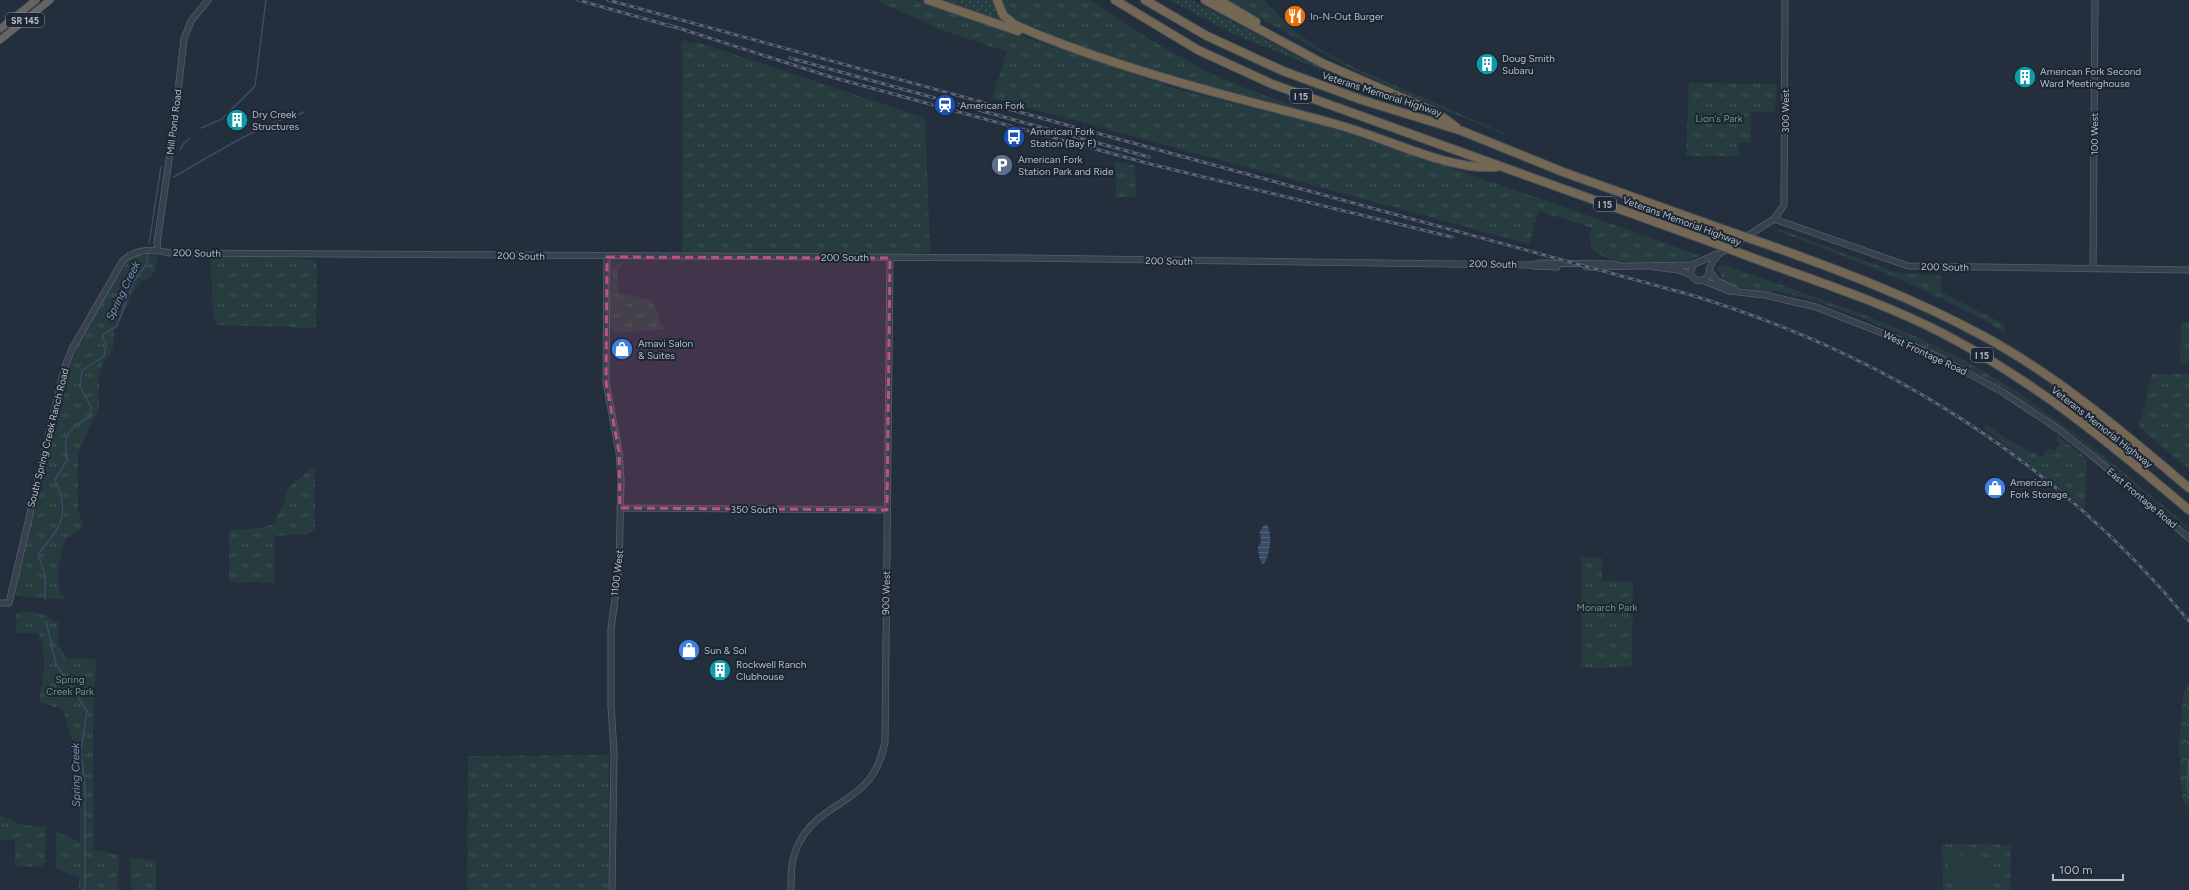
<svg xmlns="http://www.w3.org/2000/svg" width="2189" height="890" viewBox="0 0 2189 890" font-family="Figtree,sans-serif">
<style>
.grass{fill:url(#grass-tufts)}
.forest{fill:url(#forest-crowns)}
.garden{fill:url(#garden-dots)}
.pitch{fill:#263c3f}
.water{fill:url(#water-rules)}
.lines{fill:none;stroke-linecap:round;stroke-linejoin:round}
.stream{stroke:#394c67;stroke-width:1.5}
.tertiary-casing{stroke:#565f6c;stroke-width:7}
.trunk-casing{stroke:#434c59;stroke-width:8}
.motorway-casing{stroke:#434c59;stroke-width:10}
.tertiary{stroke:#38414e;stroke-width:5.5}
.trunk{stroke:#656462;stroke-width:7}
.motorway{stroke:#746855;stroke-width:8}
.rail-casing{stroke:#5a6575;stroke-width:3}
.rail{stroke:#1d2633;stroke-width:1.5;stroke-dasharray:4.5;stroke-linecap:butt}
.motorway-bridge-casing{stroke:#434c59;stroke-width:10;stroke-linecap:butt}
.motorway-bridge{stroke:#746855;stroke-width:8}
.marked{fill:#bd5182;fill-opacity:0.2;stroke:#bd5182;stroke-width:3;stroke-dasharray:8 5;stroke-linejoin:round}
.labels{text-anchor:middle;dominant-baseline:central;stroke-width:4;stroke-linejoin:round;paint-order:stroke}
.shield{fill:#1d2633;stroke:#878f9c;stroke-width:1}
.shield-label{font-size:9px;font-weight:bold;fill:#b4bcc9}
.poi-label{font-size:10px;fill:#b4bcc9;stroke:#1d2633;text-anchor:start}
.street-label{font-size:10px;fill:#b4bcc9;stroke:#1d2633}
.park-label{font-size:10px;fill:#6b9a76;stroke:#1d2633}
.water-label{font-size:11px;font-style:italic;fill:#7c92b1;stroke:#1d2633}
</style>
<defs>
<pattern id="grass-tufts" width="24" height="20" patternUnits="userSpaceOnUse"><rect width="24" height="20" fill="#263c3f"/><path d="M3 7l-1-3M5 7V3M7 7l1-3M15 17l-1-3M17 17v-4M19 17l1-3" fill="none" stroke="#435659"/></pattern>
<pattern id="forest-crowns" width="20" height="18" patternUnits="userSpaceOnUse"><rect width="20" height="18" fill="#263c3f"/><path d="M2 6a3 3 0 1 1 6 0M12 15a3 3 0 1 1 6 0" fill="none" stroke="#435659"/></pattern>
<pattern id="garden-dots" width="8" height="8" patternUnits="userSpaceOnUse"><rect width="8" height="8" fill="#263c3f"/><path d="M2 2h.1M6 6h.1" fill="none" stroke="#435659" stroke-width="1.8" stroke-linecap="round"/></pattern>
<pattern id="water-rules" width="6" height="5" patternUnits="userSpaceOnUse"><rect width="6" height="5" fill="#394c67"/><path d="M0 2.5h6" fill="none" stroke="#53647b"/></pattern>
</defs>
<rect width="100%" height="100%" fill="#242f3e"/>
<path class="grass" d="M876,0H916L1180,90L1342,130L1615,225L1700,256L1684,261H1674L1673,263C1650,263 1577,269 1592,228L1539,211L1529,244L992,98L1007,52L939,29Z
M998,0H1090L1151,40L1207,72L1237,85L1311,113L1235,94L1149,69L1041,33L1009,20Z
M1227,0H1263L1294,30L1321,50L1355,68L1505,133L1504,134L1405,94L1348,67Z
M682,40L696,44L697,42L925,118L930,252L880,256L682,253Z
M1689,83L1777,84L1775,112H1751V142H1739V156H1686Z
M1115,161L1135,166L1136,197H1116Z
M1779,229L1898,273L1941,276V292L2002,323L2005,326V332C1932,290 1856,260 1777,231Z
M140,255L158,256L155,271L150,277L140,282L132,295L114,332L113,350L102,365L99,378V405L97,414L91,423L78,454V510L83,525L82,529L66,538C59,555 56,577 61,595L68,599L25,597L14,594L65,376L71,357L121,269L133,257Z
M211,257H276L314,260L317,266L316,328L217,325L213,316Z
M619,262H624C614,269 618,283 619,293L651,300L659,314L661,325L666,329L616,333L610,330L612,269Z
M1722,264C1797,292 1876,315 1948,352C2037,397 2113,463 2189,528V530L2077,438L2012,393L1951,358L1865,319L1812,300L1775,290L1769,293L1735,286L1721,280V274L1716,270Z
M2181,322H2189V363H2180Z
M2152,374H2189V469L2139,427Z
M1986,424L2008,440L2041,457L2048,449L2055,450L2060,443L2055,440L2058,436L2087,459L2085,508L1984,428Z
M315,468V530L308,534L275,536V583L229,582V530L260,528L272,525L283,506L288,488L311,469Z
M1581,557L1602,558V581H1633L1632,667L1581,668Z
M24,611L44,615L59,623L58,643L66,658L96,659L93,732L94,850L119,855L118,890H79V878L56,868V831L80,842L79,773L75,750L63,710L39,701C44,678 48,655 38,633H16V614Z
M609,755L608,890H467L468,756Z
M0,815L19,824L46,827L45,863L41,867L15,866V840H0Z
M1942,844L2011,845L2010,890H1943Z
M130,857L156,861V890H131Z"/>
<path class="forest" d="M2189,684V811L2183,801L2180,782L2179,747L2183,694Z"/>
<path class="garden" d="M942,0H993L995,9L1002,20Z
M1170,0H1191L1300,58L1349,80V81L1231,33Z"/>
<path class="pitch" d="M1948,853L1994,859L1988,890H1960C1950,880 1947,866 1948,853Z"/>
<path class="water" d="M1264,525H1267C1273,534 1270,557 1263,565L1259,557L1258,547L1261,542L1260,531Z"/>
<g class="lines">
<path class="stream" d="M201,128L222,119L255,86L266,0
M180,150L184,143L189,139
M174,177C204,159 234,141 266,126C278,120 292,117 304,112
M149,244L161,167
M45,599V574L38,554C61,527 71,515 55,480L67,460C62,433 68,430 90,417L91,407L80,387L82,371L104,356L106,345L102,335L117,326L134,281L146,265L148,252
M46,621L56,664L87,711L81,751L85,787V890
M2189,760L2187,787L2189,793"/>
<g class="tertiary-casing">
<path id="tertiary" d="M1774,219L1908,266L2189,270
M158,250L157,243L174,126L184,39L191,21L208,0
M607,257L606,382L619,452L621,480L619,569L611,629V705L614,753L612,890
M1534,266L1557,267
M1586,267L1693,265
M1655,267L1679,270L1691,275
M1709,269L1713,261L1719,254L1774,219L1784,205L1785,0
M2093,269L2095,0
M1710,271L1706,279L1698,281C1690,277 1689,271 1694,264L1717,254
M1710,272L1717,281L1736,290
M1702,280L1729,291L1765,295L1816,307L1900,340L1941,358L2004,393L2058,429L2095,458L2189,538
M620,508L887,510
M0,603H9L64,369L72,349L122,262C135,248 153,249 170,253L1024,258L1532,265L1541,263L1612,264L1620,266
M791,890C791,874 791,859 798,845C821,797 873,807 885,742L890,258"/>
</g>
<g class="trunk-casing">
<path id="trunk" d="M0,29L36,0
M0,40L50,0"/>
</g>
<g class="motorway-casing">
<path id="motorway" d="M928,0L1018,31
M997,0L1003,15L1015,25C1088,57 1174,82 1251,102C1281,110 1312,117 1342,126C1388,139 1450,171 1496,167
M1115,0L1198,50L1272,84L1711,242
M1145,0L1207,36L1283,71L1362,100L1462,131L1563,172L1728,231
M1205,0L1322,63L1437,113L1456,127
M1219,0L1256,22
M1763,243C1839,270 1914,298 1985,337C2060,378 2124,433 2189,488
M1745,255C1812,280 1880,301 1944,334C2037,383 2110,443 2189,510"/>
</g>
<use href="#tertiary" class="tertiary"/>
<use href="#trunk" class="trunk"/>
<use href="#motorway" class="motorway"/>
<g class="rail-casing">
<path id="rail" d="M578,0L674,27
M608,0L1691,295C1886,354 2059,463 2189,621
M669,25L831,77L970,115L1154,165L1452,237
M790,58L1149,157"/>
</g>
<use href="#rail" class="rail"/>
<g class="motorway-bridge-casing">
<path id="motorway-bridge" d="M1728,231L1763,243
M1711,242L1745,255"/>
</g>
<use href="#motorway-bridge" class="motorway-bridge"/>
</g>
<path class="marked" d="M607,257L890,258L887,510L620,508L619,452L606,382Z"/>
<defs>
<g id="restaurant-disc" transform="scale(1.15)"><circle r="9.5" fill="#e8710a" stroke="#1d2633"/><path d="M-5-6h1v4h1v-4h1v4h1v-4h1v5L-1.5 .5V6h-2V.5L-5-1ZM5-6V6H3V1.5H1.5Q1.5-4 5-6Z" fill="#fff"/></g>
<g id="building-disc" transform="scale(1.15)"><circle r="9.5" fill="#0f9aa8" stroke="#1d2633"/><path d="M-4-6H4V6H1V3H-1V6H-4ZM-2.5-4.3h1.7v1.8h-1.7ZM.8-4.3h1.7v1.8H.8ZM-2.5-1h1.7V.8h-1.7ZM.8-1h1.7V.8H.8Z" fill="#fff"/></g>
<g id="station-disc" transform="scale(1.15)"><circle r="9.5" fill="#1a4fb4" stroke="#1d2633"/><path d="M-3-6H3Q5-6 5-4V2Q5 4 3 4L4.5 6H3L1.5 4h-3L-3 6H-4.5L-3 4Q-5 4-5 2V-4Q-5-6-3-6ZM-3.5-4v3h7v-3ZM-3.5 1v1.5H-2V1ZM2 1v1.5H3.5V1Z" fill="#fff"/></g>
<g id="bus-disc" transform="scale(1.15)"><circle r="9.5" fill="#1a4fb4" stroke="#1d2633"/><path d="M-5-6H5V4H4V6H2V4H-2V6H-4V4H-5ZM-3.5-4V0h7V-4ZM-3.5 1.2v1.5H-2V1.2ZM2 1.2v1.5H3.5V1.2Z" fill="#fff"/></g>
<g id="parking-disc" transform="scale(1.15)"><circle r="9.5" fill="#5c6f8a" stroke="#1d2633"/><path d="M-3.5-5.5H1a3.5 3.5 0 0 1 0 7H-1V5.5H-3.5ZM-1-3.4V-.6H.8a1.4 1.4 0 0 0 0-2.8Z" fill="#fff"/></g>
<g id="shop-disc" transform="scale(1.15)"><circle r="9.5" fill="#3f7fe0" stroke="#1d2633"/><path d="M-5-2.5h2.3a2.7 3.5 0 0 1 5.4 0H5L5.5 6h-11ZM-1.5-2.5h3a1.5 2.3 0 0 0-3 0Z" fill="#fff"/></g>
</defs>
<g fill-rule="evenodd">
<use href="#restaurant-disc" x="1295" y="16"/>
<use href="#building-disc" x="1487" y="64"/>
<use href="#building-disc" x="2025" y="77"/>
<use href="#station-disc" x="945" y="105"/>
<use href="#building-disc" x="237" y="120"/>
<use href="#bus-disc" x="1014" y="137"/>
<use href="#parking-disc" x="1002" y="165"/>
<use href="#shop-disc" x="622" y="349"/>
<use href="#shop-disc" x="1995" y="488"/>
<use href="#shop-disc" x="689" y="650"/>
<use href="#building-disc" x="720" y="670"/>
</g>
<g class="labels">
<g class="shield">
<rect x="6" y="13" width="38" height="14" rx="3"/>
<rect x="1290" y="89" width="22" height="14" rx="3"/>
<rect x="1594" y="197" width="22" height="14" rx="3"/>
<rect x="1971" y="348" width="22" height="14" rx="3"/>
</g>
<g class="shield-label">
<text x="25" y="20">SR 145</text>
<text x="1301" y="96">I 15</text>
<text x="1605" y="204">I 15</text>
<text x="1982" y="355">I 15</text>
</g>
<g class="poi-label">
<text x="1310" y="16">In-N-Out Burger</text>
<text x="1502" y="58">Doug Smith<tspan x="1502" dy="12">Subaru</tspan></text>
<text x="2040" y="71">American Fork Second<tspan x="2040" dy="12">Ward Meetinghouse</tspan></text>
<text x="960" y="105">American Fork</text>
<text x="252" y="114">Dry Creek<tspan x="252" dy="12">Structures</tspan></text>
<text x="1030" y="131">American Fork<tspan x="1030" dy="12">Station (Bay F)</tspan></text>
<text x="1018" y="159">American Fork<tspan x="1018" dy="12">Station Park and Ride</tspan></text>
<text x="638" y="343">Amavi Salon<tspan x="638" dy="12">&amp; Suites</tspan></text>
<text x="2010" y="482">American<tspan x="2010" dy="12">Fork Storage</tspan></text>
<text x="704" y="650">Sun &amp; Sol</text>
<text x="736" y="664">Rockwell Ranch<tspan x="736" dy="12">Clubhouse</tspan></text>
</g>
<g class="street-label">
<text transform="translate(1382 94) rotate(18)">Veterans Memorial Highway</text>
<text transform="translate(1785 111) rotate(-90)">300 West</text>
<text transform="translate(174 122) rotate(-83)">Mill Pond Road</text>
<text transform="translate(2094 134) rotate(-90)">100 West</text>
<text transform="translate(1682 221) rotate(20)">Veterans Memorial Highway</text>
<text transform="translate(197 253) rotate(1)">200 South</text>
<text transform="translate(521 256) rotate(1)">200 South</text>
<text x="845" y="257">200 South</text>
<text transform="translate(1169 261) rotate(1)">200 South</text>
<text transform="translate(1493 264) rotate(1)">200 South</text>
<text transform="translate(1945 267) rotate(1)">200 South</text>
<text transform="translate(1925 353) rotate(25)">West Frontage Road</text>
<text transform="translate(2102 427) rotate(38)">Veterans Memorial Highway</text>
<text transform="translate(48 438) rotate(-76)">South Spring Creek Ranch Road</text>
<text transform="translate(2142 498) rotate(40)">East Frontage Road</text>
<text x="754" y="509">350 South</text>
<text transform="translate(617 573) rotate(-83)">1100 West</text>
<text transform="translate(886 593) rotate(-89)">900 West</text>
</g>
<g class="park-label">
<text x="1719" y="118">Lion's Park</text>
<text x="1607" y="607">Monarch Park</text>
<text x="70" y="679">Spring<tspan x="70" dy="12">Creek Park</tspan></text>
</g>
<g class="water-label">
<text transform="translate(123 291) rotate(-64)">Spring Creek</text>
<text transform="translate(76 775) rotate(-91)">Spring Creek</text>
</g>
</g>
<path d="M2053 874v6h70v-6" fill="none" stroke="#b4bcc9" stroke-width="2"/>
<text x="2059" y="874" font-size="12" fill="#b4bcc9" stroke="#1d2633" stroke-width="3" paint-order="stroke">100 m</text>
</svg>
